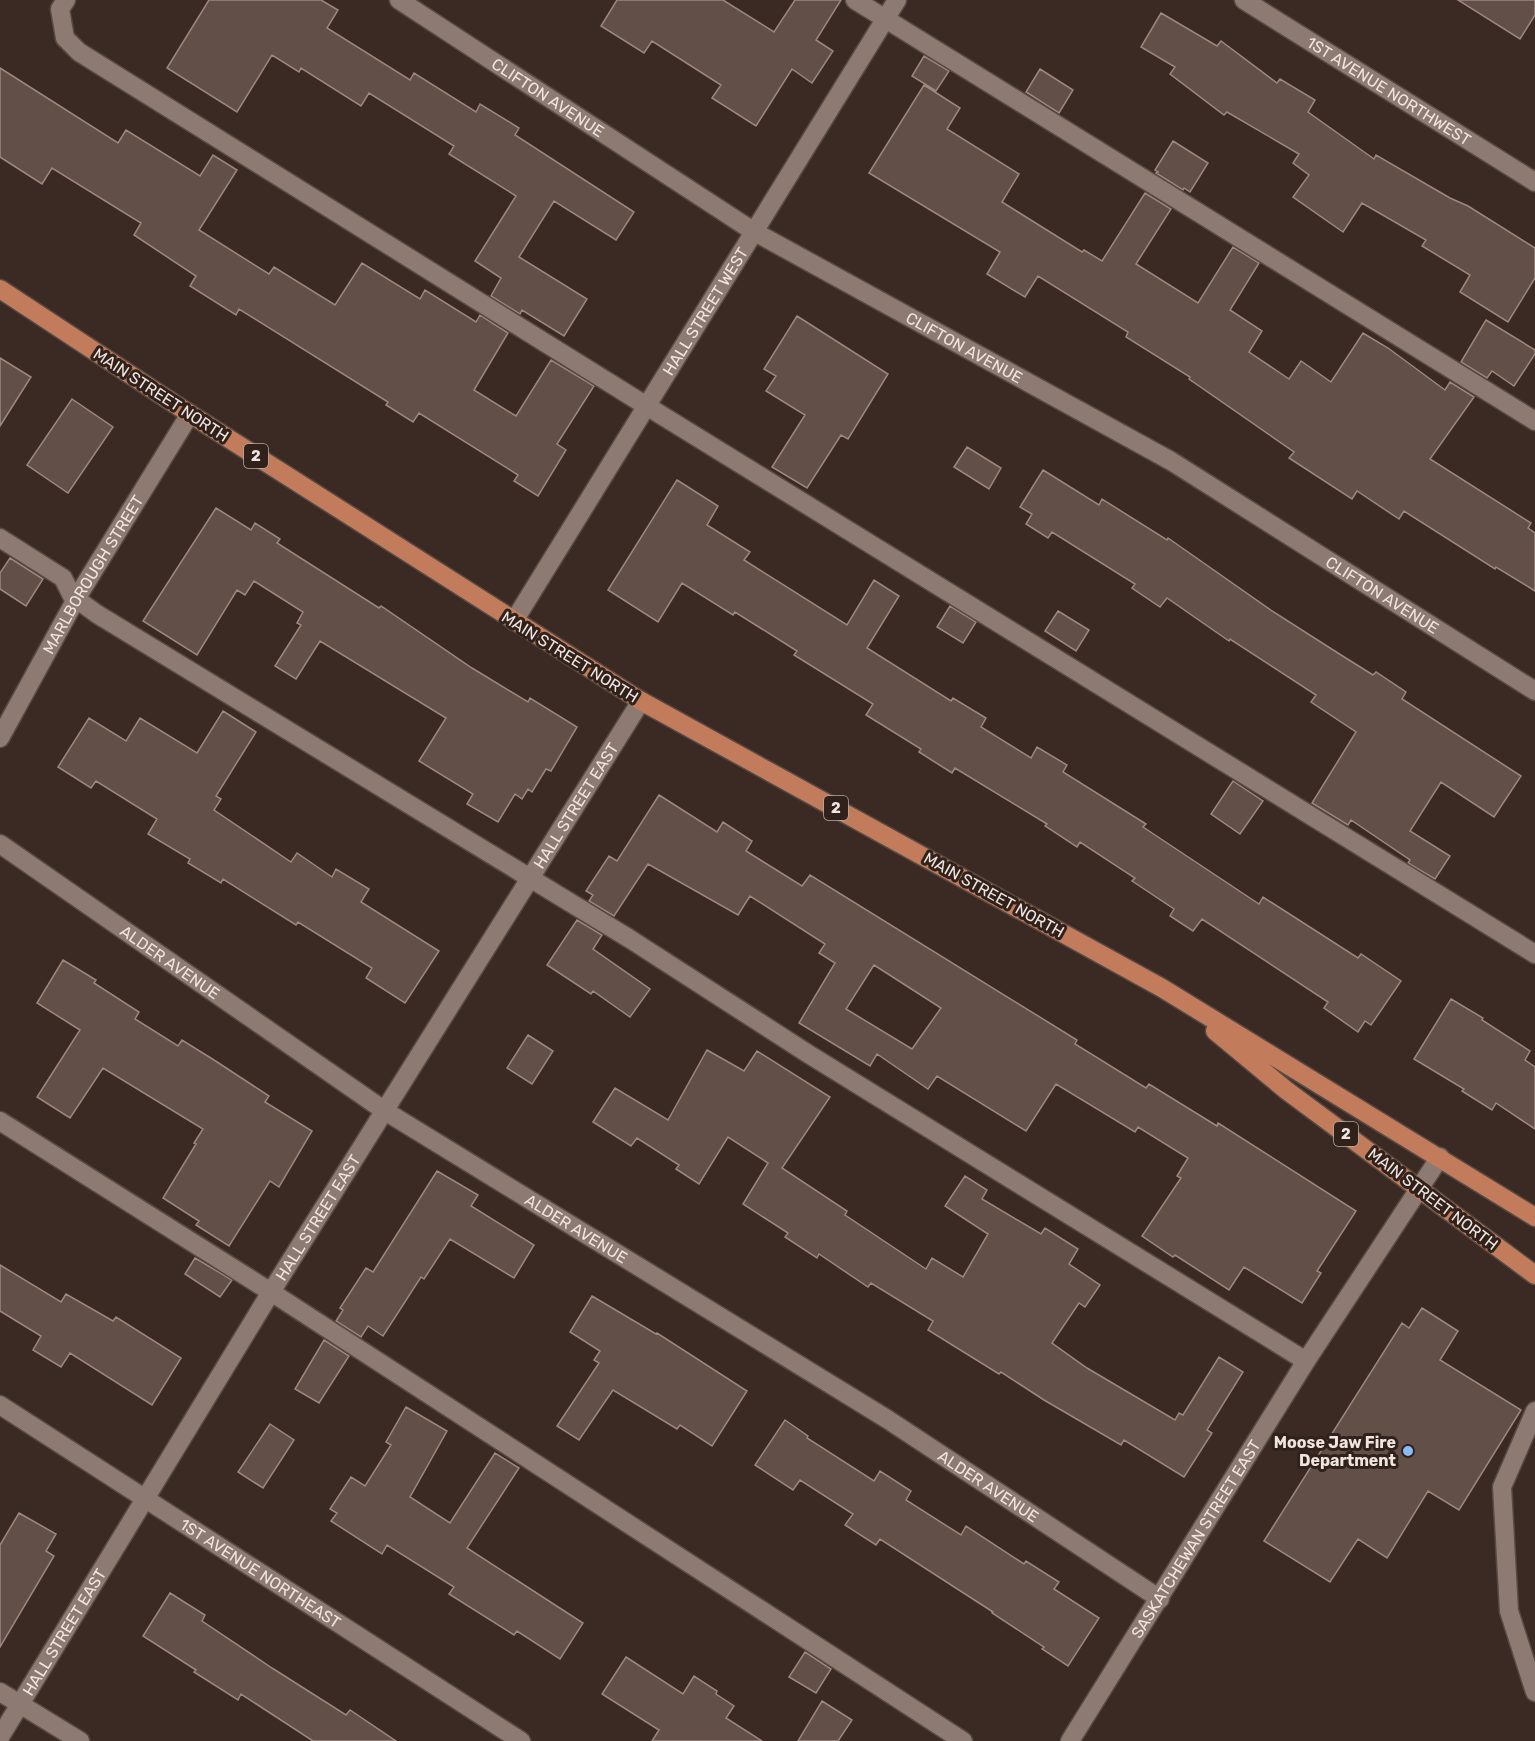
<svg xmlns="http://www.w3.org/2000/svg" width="1535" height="1741" viewBox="0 0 1535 1741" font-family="Rubik,sans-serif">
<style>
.building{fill:#614f48;stroke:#9c8880;stroke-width:1.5;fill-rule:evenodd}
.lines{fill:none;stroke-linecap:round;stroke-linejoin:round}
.minor-casing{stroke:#574943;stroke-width:21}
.major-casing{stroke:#574943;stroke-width:21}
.minor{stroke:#8d7a72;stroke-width:18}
.major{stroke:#c27b5b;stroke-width:18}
.poi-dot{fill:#87bbfb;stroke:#30211a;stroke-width:2}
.labels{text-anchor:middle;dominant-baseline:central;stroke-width:6;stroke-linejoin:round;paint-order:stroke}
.shield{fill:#30211a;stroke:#b6aaa5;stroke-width:1.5}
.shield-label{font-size:15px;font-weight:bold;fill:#efe4e0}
.street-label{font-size:16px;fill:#efe4e0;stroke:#30211a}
.poi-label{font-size:16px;font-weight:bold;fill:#efe4e0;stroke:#30211a;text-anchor:end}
</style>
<rect width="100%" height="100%" fill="#3a2a23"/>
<path class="building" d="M209,0H321L338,10L327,28L410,80L414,73L476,112L480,104L519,128L515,135L634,212L616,240L554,201L519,257L587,299L564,336L522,310L520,314L491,296L501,278L475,261L516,196L449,154L454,146L369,93L361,106L301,68L299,72L272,55L237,112L167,68Z
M617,0H723L774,32L795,0H841L816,40L833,51L812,83L792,69L756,126L712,98L721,85L652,41L644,53L601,26Z
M1458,0H1535V15L1520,39Z
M1161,13L1217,46L1221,41L1277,83L1280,79L1315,100L1308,112L1374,159L1376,155L1450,198L1468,206L1535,248V278L1508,322L1460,292L1470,275L1422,246L1426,240L1362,203L1343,232L1293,197L1309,175L1293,163L1299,154L1227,112L1224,115L1170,74L1175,67L1141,47Z
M924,56L949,71L936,91L912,76Z
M0,68L118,143L126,130L200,176L213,155L237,170L199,230L269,274L274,267L335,305L362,263L420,299L425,290L476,322L480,315L508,333L474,390L516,416L551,360L594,386L557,444L566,450L538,496L514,481L518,475L419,413L413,422L386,405L388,402L239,309L236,315L190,286L196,276L134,235L141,223L52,168L42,184L0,157Z
M1040,69L1073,90L1059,113L1026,92Z
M924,85L960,108L947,129L1019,174L1002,202L1082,252L1084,250L1102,261L1145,193L1171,209L1136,264L1198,303L1233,247L1259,263L1230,310L1262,331L1249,352L1289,379L1301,361L1331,382L1363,333L1388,348L1445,390L1450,382L1474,397L1430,459L1531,523L1528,528L1535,533V591L1496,567L1495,569L1404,511L1399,519L1357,491L1352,499L1289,458L1294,452L1189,379L1190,377L1126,337L1128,332L1038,276L1025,297L987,274L1000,252L869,173Z
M1173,141L1208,163L1190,192L1184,188L1183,190L1156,173L1158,172L1155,170Z
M797,316L888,374L848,439L841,435L807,488L772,467L805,415L766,391L776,376L764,369Z
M1486,320L1535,350V354L1514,386L1492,371L1487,378L1461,362Z
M0,358L31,377L0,426Z
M72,399L113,427L68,493L27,465Z
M967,447L1001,468L989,489L954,467Z
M1043,470L1099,505L1102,499L1167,540L1168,538L1272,611L1341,655L1373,675L1376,672L1406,692L1402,699L1521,776L1494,817L1441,782L1410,831L1450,856L1435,879L1408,863L1410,860L1351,820L1348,825L1312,803L1356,732L1311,702L1316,695L1230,639L1229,641L1167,598L1160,607L1132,588L1135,584L1052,532L1048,538L1026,524L1032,514L1020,507Z
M677,480L718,506L707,525L750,552L744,560L847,625L874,580L899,596L867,648L951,701L953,698L986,718L981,727L1031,758L1037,747L1067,765L1063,772L1146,824L1143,827L1259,904L1263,897L1358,958L1361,954L1401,981L1371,1025L1365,1021L1358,1032L1324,1008L1328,1002L1202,919L1193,931L1170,916L1174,909L1132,881L1135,878L1080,842L1077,847L1045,826L1047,824L955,768L952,773L919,752L921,749L866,715L873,704L794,655L797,651L735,612L733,615L682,583L658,622L608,590Z
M216,508L251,530L255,523L280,539L277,543L379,608L381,606L472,668L528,702L530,698L577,727L551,771L546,769L532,792L528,789L522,799L515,794L498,822L467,804L473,794L419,761L446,718L320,641L296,679L275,666L301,625L297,623L303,612L254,581L245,595L237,590L197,655L143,621Z
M10,558L43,579L26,606L0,589V573Z
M950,606L976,622L963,643L937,627Z
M1058,611L1089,630L1076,651L1045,631Z
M223,711L256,732L216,796L221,799L214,810L291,862L297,853L332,877L336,869L369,889L361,902L439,951L405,1003L366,978L372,968L298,922L296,925L223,879L221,883L188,863L190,859L148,834L157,819L96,781L91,788L58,767L89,718L126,741L140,718L197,753Z
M1233,781L1263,801L1240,834L1211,814Z
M659,795L717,832L723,822L752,841L746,851L802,886L810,875L1077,1040L1075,1044L1146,1088L1149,1084L1217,1126L1218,1123L1356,1211L1317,1271L1321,1273L1302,1303L1244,1267L1229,1290L1175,1255L1173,1257L1142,1236L1181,1178L1177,1176L1188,1158L1138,1127L1135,1132L1056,1084L1026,1131L937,1076L928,1089L877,1054L870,1066L799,1023L835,963L819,953L825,944L750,896L738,915L648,864L614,916L589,901L593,895L586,891L609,856L617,861ZM874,965L941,1008L912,1049L846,1009Z
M577,920L602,935L593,949L650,989L630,1017L593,991L591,994L547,965Z
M63,960L96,980L94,983L139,1012L135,1019L178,1046L182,1040L214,1060L269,1096L265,1102L312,1131L279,1187L270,1181L229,1246L196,1225L199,1221L163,1198L196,1144L194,1143L203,1129L103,1068L70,1118L37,1097L80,1030L37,1003Z
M1451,999L1483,1018L1482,1020L1530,1051L1525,1060L1535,1067V1129L1496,1103L1492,1110L1462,1091L1464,1089L1414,1059Z
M528,1035L553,1051L532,1084L507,1068Z
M707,1050L744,1071L757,1051L830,1097L782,1168L847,1211L845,1215L926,1269L932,1258L963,1277L988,1234L945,1206L965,1176L987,1190L982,1199L1041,1234L1045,1228L1078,1249L1069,1264L1100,1285L1085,1307L1079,1303L1052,1343L1087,1368L1175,1420L1179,1413L1183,1415L1219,1357L1243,1372L1207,1430L1212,1433L1184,1477L1124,1440L1121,1445L1044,1400L1001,1372L999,1374L928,1330L933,1321L871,1283L868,1287L819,1254L817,1258L785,1237L788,1233L743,1204L768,1163L728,1137L699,1184L676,1169L679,1165L637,1138L631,1146L593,1122L615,1088L668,1120Z
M437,1171L478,1195L471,1206L534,1245L514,1278L450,1239L424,1279L421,1277L383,1336L368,1326L361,1337L336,1321L343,1310L340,1308L366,1268L373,1272Z
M195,1258L232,1280L220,1297L185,1274Z
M0,1265L61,1302L66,1294L113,1321L116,1317L181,1358L152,1405L70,1353L61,1367L33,1350L41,1336L0,1311Z
M592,1296L656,1334L657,1333L747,1391L712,1446L680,1425L677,1429L613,1390L579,1440L557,1426L599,1363L594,1360L600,1351L570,1332Z
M1422,1308L1458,1331L1440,1360L1521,1410L1459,1510L1428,1491L1387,1558L1358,1539L1330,1582L1264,1541L1402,1323L1409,1328Z
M324,1340L349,1356L319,1403L295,1389Z
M406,1407L447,1431L410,1497L450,1523L495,1453L519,1468L467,1548L583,1623L560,1659L517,1631L514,1635L449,1594L454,1587L387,1545L382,1554L331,1521L337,1513L330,1509L351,1477L365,1486L391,1445L386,1442Z
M785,1420L808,1436L807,1438L874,1481L880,1471L911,1491L906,1500L961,1535L966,1526L1024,1564L1026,1561L1059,1582L1054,1589L1099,1618L1068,1666L1042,1649L1044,1647L992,1613L993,1612L880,1539L876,1545L845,1525L853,1514L800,1480L793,1490L755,1465Z
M270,1424L294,1440L263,1488L238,1472Z
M19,1513L56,1534L46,1551L54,1556L0,1647V1545Z
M170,1593L205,1615L202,1621L272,1668L346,1715L350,1710L396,1741H313L241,1694L238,1700L194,1672L196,1670L143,1636Z
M805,1652L831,1669L816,1693L789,1677Z
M626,1657L683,1694L694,1676L717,1691L716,1694L734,1706L726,1718L762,1741H652L659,1730L602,1694Z
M822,1701L852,1720L838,1741H798Z"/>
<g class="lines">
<g class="minor-casing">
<g id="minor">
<path d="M66,0L60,9L65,38L79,52L645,405L1535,954"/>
<path id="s1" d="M399,0L753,231L1171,461L1535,691"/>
<path d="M855,0L1535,421"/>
<path id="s2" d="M1244,0L1535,182"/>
<path d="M0,538L63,578L72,596L97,614L630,939L810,1055L1306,1361"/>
<path id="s3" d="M514,621L897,0"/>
<path id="s4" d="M0,738L76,599L190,414"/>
<path id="s5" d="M0,844L385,1111L887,1419L1160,1599"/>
<path d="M0,1121L271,1292L963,1741"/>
<path id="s6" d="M0,1405L521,1741"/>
<path d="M1535,1411L1502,1487L1509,1611L1535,1692"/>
<path d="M0,1692L80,1741"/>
<path id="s7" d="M0,1737L271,1292L641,701"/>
<path id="s8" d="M1070,1741L1306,1361L1440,1157"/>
</g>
</g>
<g class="major-casing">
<path id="major" d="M0,289L190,414L641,701L1162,988L1535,1217
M1215,1031L1286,1090L1535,1275"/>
</g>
<use href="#minor" class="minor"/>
<use href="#major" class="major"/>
</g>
<circle class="poi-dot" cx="1408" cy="1451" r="6"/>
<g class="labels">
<g class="shield">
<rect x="244" y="444" width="24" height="24" rx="4.5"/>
<rect x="824" y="796" width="24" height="24" rx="4.5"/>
<rect x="1334" y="1122" width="24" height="24" rx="4.5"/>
</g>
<g class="shield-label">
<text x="256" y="456">2</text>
<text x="836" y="808">2</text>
<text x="1346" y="1134">2</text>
</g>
<g class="street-label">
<text stroke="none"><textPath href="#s2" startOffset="171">1ST AVENUE NORTHWEST</textPath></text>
<text stroke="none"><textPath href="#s1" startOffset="178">CLIFTON AVENUE</textPath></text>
<text stroke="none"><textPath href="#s3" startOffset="364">HALL STREET WEST</textPath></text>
<text stroke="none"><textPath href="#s1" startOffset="664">CLIFTON AVENUE</textPath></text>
<text transform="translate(161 395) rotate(33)">MAIN STREET NORTH</text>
<text stroke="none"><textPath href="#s4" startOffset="188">MARLBOROUGH STREET</textPath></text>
<text stroke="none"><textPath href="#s1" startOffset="1150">CLIFTON AVENUE</textPath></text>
<text transform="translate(570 657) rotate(32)">MAIN STREET NORTH</text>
<text stroke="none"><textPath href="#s7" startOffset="1095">HALL STREET EAST</textPath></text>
<text transform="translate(994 895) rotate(29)">MAIN STREET NORTH</text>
<text stroke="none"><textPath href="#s5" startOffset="207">ALDER AVENUE</textPath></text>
<text transform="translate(1433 1199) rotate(37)">MAIN STREET NORTH</text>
<text stroke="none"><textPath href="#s7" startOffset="609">HALL STREET EAST</textPath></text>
<text stroke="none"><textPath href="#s5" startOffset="693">ALDER AVENUE</textPath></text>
<text stroke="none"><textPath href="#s5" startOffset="1179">ALDER AVENUE</textPath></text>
<text stroke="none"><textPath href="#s8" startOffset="238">SASKATCHEWAN STREET EAST</textPath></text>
<text stroke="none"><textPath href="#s6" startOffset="310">1ST AVENUE NORTHEAST</textPath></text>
<text stroke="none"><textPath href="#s7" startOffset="123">HALL STREET EAST</textPath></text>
</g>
<g class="poi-label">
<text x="1396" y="1442">Moose Jaw Fire<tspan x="1396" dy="18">Department</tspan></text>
</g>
</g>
</svg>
